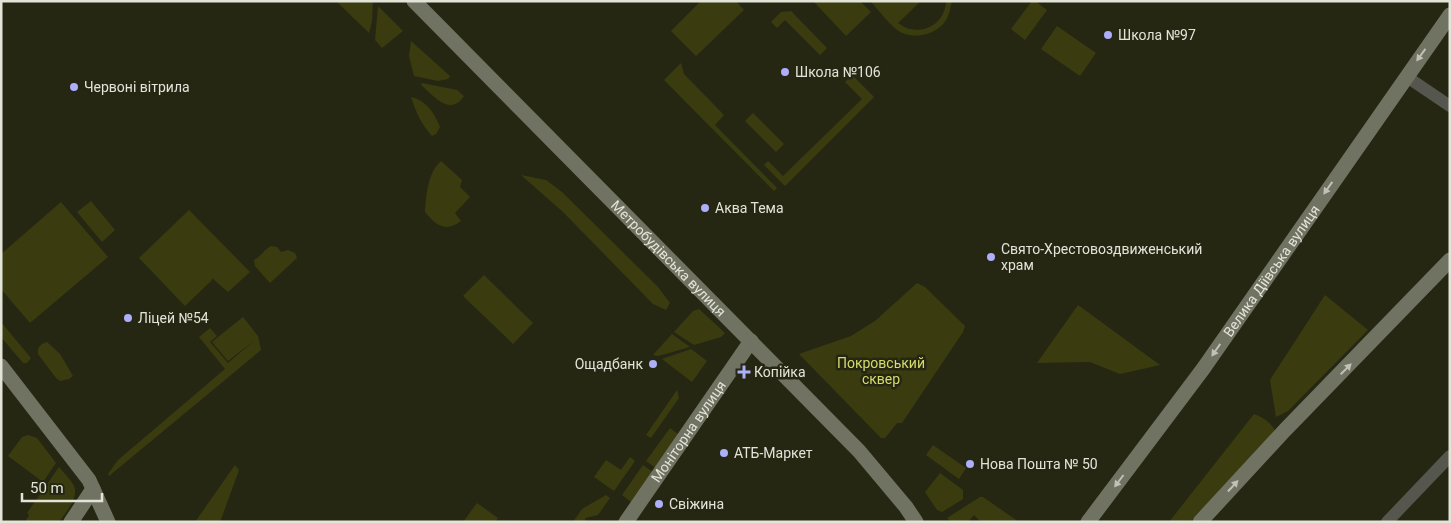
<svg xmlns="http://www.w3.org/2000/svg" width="1451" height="523" viewBox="0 0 1451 523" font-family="Roboto,sans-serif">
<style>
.green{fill:#3a3c10}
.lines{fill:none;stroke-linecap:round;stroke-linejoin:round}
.street{stroke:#55564d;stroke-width:12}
.secondary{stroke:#707262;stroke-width:15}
.oneway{fill:#c0c2b5}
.poi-dot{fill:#adaffb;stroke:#252713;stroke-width:2}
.labels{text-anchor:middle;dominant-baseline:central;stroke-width:5;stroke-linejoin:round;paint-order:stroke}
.poi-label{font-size:14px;fill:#e3e4d8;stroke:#252713;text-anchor:start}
.street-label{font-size:14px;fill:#e3e4d8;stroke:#252713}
.park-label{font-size:14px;fill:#d4dc6a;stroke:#252713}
</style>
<rect width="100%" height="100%" fill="#252713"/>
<path class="green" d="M336,1H373L372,21L369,33Z
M701,1H736L744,10L696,56L671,31Z
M813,1H860L871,12L846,36Z
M870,1H921L898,23C917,38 945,27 946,1H952C950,9 949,17 944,23C933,36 911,40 897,30C887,22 879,10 870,1Z
M1032,1H1035L1047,10L1025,40L1011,29Z
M378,6L403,31L382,48L375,40Z
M791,11L827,48L820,55L785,20L777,28L771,22L781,12Z
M1057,26L1096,53L1080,76L1041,49Z
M411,41L450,76L448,79L438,81L414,76L409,56Z
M681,63L684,74L724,115L715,125L777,188L774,191L664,80Z
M852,75L874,97L785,186L764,165L768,161L783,176L862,99L845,82Z
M422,83L457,90L464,96C450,117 434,96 421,85Z
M411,97C426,100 435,114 440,127L436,134L432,136C421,124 416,112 411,97Z
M753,113L784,144L776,152L745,121Z
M441,161L462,180L460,187L470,197L455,213L461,221C445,233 436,225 425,212C426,196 428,172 441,161Z
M521,175L546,180L562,192L658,287L670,303L666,310L653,304L563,212Z
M91,201L115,230L102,242L77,212Z
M61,202L108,257L30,323L1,289V254Z
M189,210L250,272L228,292L212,278V280L185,306L139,258Z
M271,246L277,247L281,252L288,250L295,253L297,258L270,283L255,266L254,260C261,256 264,250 271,246Z
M484,275L533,323L513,344L463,296Z
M917,283L925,287L965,326L963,332L902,423H897L885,438H881L799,354L851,336L875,321Z
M1325,295L1368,330L1288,411L1276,417L1270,380Z
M1078,305L1160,365L1120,374L1090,362L1037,363Z
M699,309L725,333L721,337L694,345L674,332L693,311Z
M243,317L258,336L261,350L109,476L108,474L118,460L225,369L199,337L210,328L217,336L210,342L228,363L255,340L228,361L212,342Z
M1,322L31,358L27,363H23L1,337Z
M672,334L690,347L658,356L653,355Z
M47,342L60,354L73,376L69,379L60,381L56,378L38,354C37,348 40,344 47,342Z
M691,349L707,361L692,382L662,359Z
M677,390L679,398L651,438L646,435Z
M1254,414C1262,417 1272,423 1275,431L1190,522H1169Z
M670,428L679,435L656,468L646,461Z
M28,435L37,438L56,463L43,482L8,456L22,437Z
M933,445L966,468L959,479L926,455Z
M630,457L635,461L614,491L594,477L606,460L621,470Z
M235,465L239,470L220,522H195Z
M643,465L653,472L631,502L622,495Z
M59,467C64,473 71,480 74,486C79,499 65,513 59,522H25L29,515L27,513Z
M940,473L963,490V499L942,512L937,510L925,492Z
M606,495L610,498L598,515L585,518L586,522H573L582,509Z
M980,497H983L1019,522H981L974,515L968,522H951L947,518Z
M477,503L498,518L495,522H463Z"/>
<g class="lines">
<path class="street" d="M1409,72L1410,79L1450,106
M1387,522L1450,456"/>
<g class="secondary">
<path id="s1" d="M414,1L859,451L906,507L916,522"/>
<path d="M1,366L89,480L108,522"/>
<path d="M71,522L93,489"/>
<path id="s2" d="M626,522L751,341"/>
<path id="s3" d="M1088,522L1203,369L1450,15"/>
<path d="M1200,522L1285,430L1450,260"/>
</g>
</g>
<defs><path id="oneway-solid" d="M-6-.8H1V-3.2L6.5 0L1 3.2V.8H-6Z" transform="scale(1.25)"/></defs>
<g class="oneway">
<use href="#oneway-solid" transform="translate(1421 55) rotate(126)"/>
<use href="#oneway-solid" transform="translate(1328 188) rotate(125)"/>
<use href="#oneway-solid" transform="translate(1216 350) rotate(125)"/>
<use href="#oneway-solid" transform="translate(1346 369) rotate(-45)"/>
<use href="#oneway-solid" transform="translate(1119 481) rotate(127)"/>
<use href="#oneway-solid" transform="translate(1233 486) rotate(-47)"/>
</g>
<g class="poi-dot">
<circle cx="1108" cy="35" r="5"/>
<circle cx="785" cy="72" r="5"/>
<circle cx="74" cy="87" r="5"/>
<circle cx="705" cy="208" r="5"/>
<circle cx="991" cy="257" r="5"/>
<circle cx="128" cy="318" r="5"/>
<circle cx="653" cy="364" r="5"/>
<path d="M741.5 364.5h5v5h5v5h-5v5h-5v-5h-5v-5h5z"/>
<circle cx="724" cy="453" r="5"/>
<circle cx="970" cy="464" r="5"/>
<circle cx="659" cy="504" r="5"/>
</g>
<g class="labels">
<g class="poi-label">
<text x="1118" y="35">Школа №97</text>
<text x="795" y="72">Школа №106</text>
<text x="84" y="87">Червоні вітрила</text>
<text x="715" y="208">Аква Тема</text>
<text x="1001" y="249">Свято-Хрестовоздвиженський<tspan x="1001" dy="16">храм</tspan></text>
<text x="138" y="318">Ліцей №54</text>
<text x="643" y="364" text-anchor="end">Ощадбанк</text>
<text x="754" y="372">Копійка</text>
<text x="734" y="453">АТБ-Маркет</text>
<text x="980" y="464">Нова Пошта № 50</text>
<text x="669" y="504">Свіжина</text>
</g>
<g class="street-label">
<text stroke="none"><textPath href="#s1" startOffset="362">Метробудівська вулиця</textPath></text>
<text stroke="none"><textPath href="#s3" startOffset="311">Велика Діївська вулиця</textPath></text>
<text stroke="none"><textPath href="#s2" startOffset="110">Моніторна вулиця</textPath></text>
</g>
<g class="park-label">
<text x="881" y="363">Покровський<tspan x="881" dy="16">сквер</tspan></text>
</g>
</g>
<rect width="1451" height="523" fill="none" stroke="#e3e4d8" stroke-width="5"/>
<path d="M22 493v8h80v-8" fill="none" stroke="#e3e4d8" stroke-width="2.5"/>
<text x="30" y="493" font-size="15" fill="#e3e4d8" stroke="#252713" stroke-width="4" paint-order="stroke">50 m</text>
</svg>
